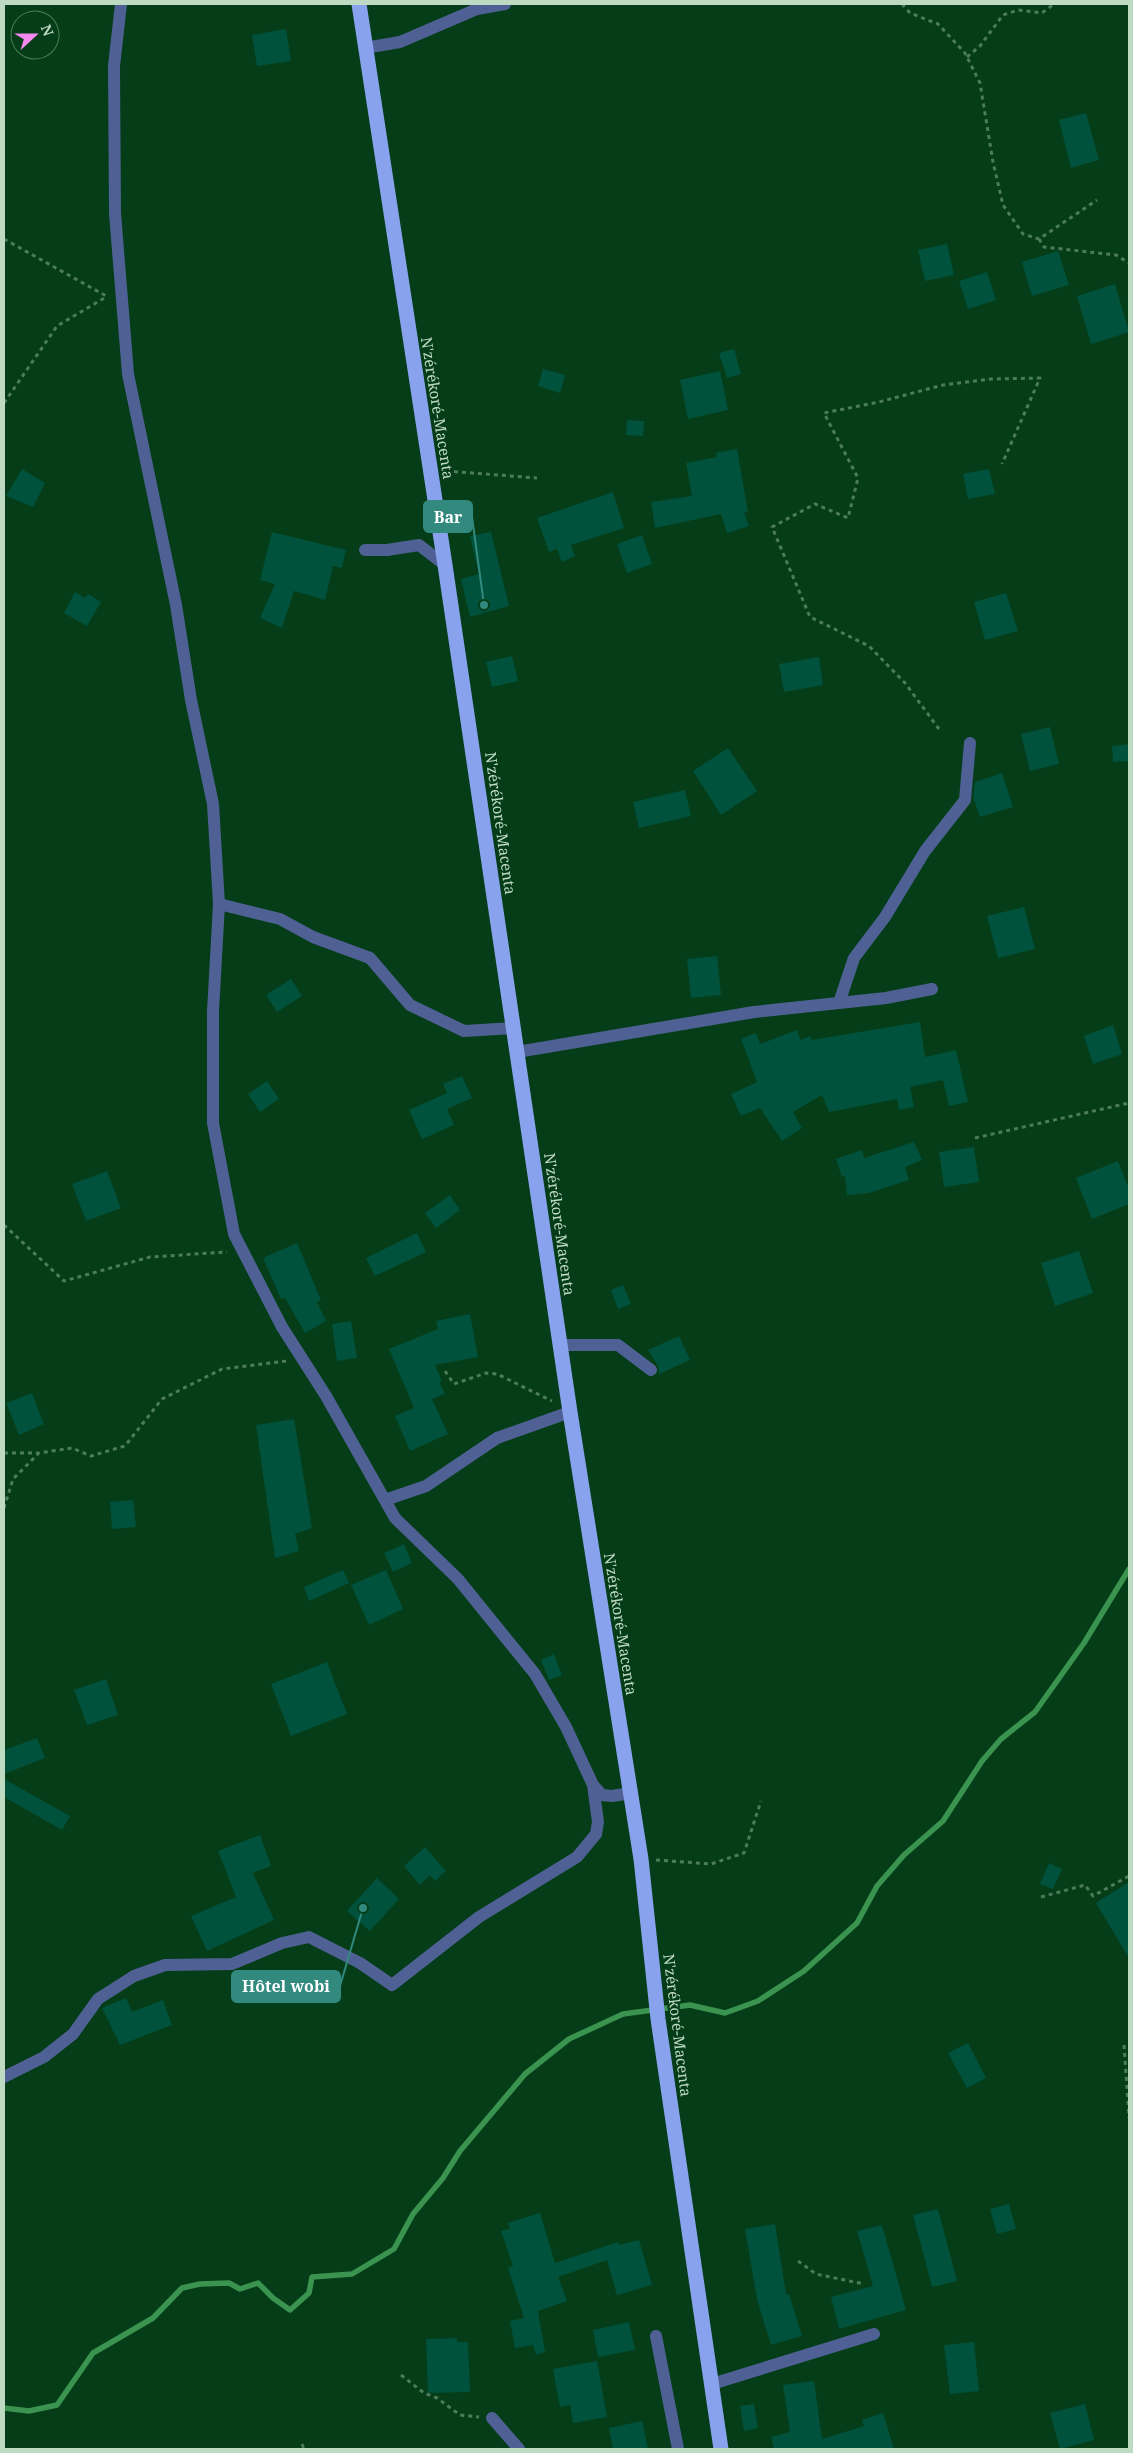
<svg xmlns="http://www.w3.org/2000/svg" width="1133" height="2453" viewBox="0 0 1133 2453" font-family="'Noto Serif',serif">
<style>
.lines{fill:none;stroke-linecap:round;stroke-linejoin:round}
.stream{stroke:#3b9350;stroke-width:5.5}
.building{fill:#00523d}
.path{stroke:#4e7b5a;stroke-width:3;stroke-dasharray:4 4;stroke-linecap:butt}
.minor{stroke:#4f6194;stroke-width:12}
.highway{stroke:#88a2ee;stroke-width:15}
.labels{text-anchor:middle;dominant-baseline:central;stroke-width:4.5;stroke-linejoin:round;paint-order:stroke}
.street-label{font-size:15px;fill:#bfdac2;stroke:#043d17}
.leader{fill:none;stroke:#328a7f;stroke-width:2}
.callout-dot{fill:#328a7f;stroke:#043d17;stroke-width:2}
.callout{fill:#328a7f;stroke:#328a7f;stroke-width:2}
.callout-label{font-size:16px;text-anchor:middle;font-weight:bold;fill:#fff}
</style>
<rect width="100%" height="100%" fill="#043d17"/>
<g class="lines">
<path class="stream" d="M4,2408L29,2411L57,2405L93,2353L153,2318L182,2288L200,2284L229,2283L240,2289L258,2283L273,2298L290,2310L309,2293L312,2277L352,2274L394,2249L413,2214L443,2178L460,2151L525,2074L569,2039L623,2014L690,2005L725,2013L758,2001L804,1971L857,1923L877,1886L904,1855L943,1821L982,1761L1001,1739L1035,1712L1084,1643L1129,1569"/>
</g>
<path class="building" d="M286,29L291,61L257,66L252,35Z
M1086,113L1099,160L1071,168L1059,120Z
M947,244L954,275L925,281L918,250Z
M1058,251L1069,285L1032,296L1022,262Z
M987,272L996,300L968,309L959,281Z
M1115,284L1129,332L1091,344L1077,296Z
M734,349L741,374L727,378L719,353Z
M543,369L565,375L560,393L538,386Z
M720,371L728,410L688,419L680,380Z
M627,420L644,421L643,436L626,435Z
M737,449L748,512L744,513L749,526L727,533L721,514L655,528L651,502L692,496L686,463L717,457L716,453Z
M22,469L45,483L33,507L6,496Z
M989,469L995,494L968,499L963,474Z
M613,492L624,528L571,545L575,556L562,562L557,549L549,552L537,518Z
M272,532L346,550L342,568L333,566L325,600L294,591L282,628L260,618L275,584L260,580Z
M491,532L509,606L470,617L461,579L479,574L470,536Z
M642,535L652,564L627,573L617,544Z
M75,592L85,598L88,594L101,602L87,626L64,613Z
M1006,593L1018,631L985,640L974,602Z
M512,656L518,681L492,687L486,662Z
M819,657L823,685L784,692L779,664Z
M1050,727L1059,764L1030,771L1021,734Z
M1129,744V761L1113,762L1112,746Z
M728,748L757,791L721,815L693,771Z
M1002,773L1013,807L980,817L973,797L975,782Z
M685,790L691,816L639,828L633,802Z
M1024,907L1035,949L998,958L987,916Z
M717,956L721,995L691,998L687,959Z
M291,979L302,996L277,1012L266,995Z
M920,1022L925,1057L956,1050L968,1102L949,1106L943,1080L910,1087L914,1107L899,1110L897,1099L829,1112L822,1095L793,1112L802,1128L782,1141L760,1108L741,1116L731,1094L757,1082L741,1039L756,1033L760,1044L797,1030L801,1040L810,1036L812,1040Z
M1113,1025L1122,1054L1093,1064L1084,1036Z
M462,1076L472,1098L447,1109L454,1125L422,1139L409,1110L447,1093L443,1084Z
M267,1081L279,1099L260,1112L248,1094Z
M914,1142L922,1160L905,1167L909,1180L869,1193L847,1195L845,1176L842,1177L836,1159L862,1150L864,1158Z
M974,1147L979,1182L944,1187L939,1152Z
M1118,1161L1129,1189V1204L1092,1219L1076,1178Z
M107,1171L121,1208L86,1221L72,1184Z
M450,1195L460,1210L436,1228L425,1213Z
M417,1233L426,1252L375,1276L366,1258Z
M297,1243L321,1300L317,1302L326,1321L305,1333L285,1298L281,1299L263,1258Z
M1079,1251L1093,1293L1055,1306L1041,1263Z
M623,1285L631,1304L618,1309L611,1290Z
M470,1314L478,1357L435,1365L442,1381L439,1382L445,1394L432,1399L448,1434L410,1451L395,1416L414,1408L389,1349L438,1329L436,1321Z
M351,1321L357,1358L337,1361L332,1324Z
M679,1336L690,1360L659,1374L658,1366L648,1350Z
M32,1393L44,1424L19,1435L6,1403Z
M294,1419L312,1528L295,1534L299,1551L275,1558L256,1425Z
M133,1500L136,1527L112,1529L110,1502Z
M404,1544L412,1563L393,1572L384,1553Z
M343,1570L349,1583L309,1601L304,1587Z
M386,1570L403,1609L369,1625L351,1585Z
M554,1654L562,1675L549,1680L541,1660Z
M327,1662L347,1714L291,1736L271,1684Z
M106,1679L118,1715L87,1725L74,1690Z
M37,1738L45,1758L4,1774V1750Z
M4,1779L70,1816L62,1830L4,1797Z
M260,1835L271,1866L253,1873L274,1920L207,1951L191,1916L236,1897L218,1851Z
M425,1847L446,1871L435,1881L430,1875L420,1885L404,1866Z
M1049,1863L1062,1869L1053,1889L1040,1884Z
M377,1878L399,1899L370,1931L347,1911Z
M1129,1882V1958L1096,1903Z
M126,1998L132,2012L163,2000L172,2025L120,2045L102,2008Z
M968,2043L986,2078L967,2088L948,2053Z
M1009,2204L1016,2229L997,2234L990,2209Z
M938,2209L957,2281L932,2287L913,2215Z
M540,2213L555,2263L618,2242L619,2245L639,2240L652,2285L617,2295L607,2260L558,2277L567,2301L538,2311L545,2352L536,2355L533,2345L515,2348L510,2321L524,2318L508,2268L513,2266L501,2231L510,2229L508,2223Z
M775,2224L786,2294H789L802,2336L771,2345L757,2299L745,2229Z
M882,2225L906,2310L839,2329L831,2297L873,2286L857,2231Z
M629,2322L635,2350L598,2357L593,2330Z
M457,2338V2342H468L470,2392L428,2393L426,2339Z
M974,2342L979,2391L950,2394L944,2345Z
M597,2361L607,2417L573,2423L570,2405L560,2407L553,2369Z
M814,2381L822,2439L864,2426L862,2420L883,2413L894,2449H774L771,2437L790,2432L783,2385Z
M754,2404L758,2428L744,2431L740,2406Z
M1085,2404L1094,2440L1060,2449L1050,2413Z
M642,2421L648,2449H613L609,2428Z"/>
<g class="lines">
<path class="path" d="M902,4L910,13L938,24L965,53L980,83L993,162L1003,205L1023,234L1039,239L1097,200
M967,57L980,46L1003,15L1018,10L1042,13L1054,4
M4,239L108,297
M1039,239L1044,247L1116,255L1129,263
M4,403L57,326L106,297
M446,471L537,478
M939,729L905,683L869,646L810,617L772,527L815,504L848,518L858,478L824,413L879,402L943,385L991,379L1040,378L1002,464
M975,1138L1129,1103
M4,1225L64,1281L150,1257L227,1252
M445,1371L454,1384L486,1373L497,1374L552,1401
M4,1453H38
M4,1508L13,1479L39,1453L72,1448L91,1456L125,1446L162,1399L222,1369L287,1361
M656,1860L711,1864L744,1853L761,1801
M1041,1897L1085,1885L1093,1896L1129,1876
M1124,2045L1129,2118
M798,2261L816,2274L864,2284
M401,2375L424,2393L437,2398L460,2415L479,2417
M302,2444L304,2449"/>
<path class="minor" d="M121,4L114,66L115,213L128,374L176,605L191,700L213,804L219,904L213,1011V1123L234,1234L282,1327L326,1396L395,1518L458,1579L535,1674L566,1727L593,1785L602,1795L612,1796L631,1793
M365,48L400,42L477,9L505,4
M365,550H387L419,545L445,565
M219,904L280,919L313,937L370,958L410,1005L464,1031L514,1028
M839,1003L854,958L885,917L925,851L965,800L970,743
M517,1052L754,1012L886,998L932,989
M560,1345H618L651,1370
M385,1500L426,1486L497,1438L570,1412
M4,2077L44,2057L73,2034L98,1999L134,1976L165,1965L232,1964L282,1943L309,1937L360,1963L392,1985L479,1917L577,1857L596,1834L598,1822L593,1785
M656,2336L678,2449
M712,2384L874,2334
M492,2418L519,2449"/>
<path class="highway" d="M359,4L445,565L570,1412L641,1859L658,2019L721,2449"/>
</g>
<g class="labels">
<g class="street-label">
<text transform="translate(438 408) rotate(81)">N'zérékoré-Macenta</text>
<text transform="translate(501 823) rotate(82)">N'zérékoré-Macenta</text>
<text transform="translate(560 1224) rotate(82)">N'zérékoré-Macenta</text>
<text transform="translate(621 1624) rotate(81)">N'zérékoré-Macenta</text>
<text transform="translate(678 2025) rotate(83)">N'zérékoré-Macenta</text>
</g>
</g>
<path class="leader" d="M484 605L472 517M363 1908L340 1986"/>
<g class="callout-dot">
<circle cx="484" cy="605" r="5"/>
<circle cx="363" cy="1908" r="5"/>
</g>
<g class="callout">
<rect x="424" y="501" width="48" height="31" rx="5"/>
<rect x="232" y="1971" width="108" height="31" rx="5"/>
</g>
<g class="callout-label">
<text x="448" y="523">Bar</text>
<text x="286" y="1992">Hôtel wobi</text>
</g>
<rect width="1133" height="2453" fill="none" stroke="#bfdac2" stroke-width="10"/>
<g transform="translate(35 35) rotate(69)"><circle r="24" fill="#043d17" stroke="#4f7c5b"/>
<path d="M0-4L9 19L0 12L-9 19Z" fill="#f489f0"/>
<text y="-8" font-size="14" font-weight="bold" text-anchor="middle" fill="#bfdac2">N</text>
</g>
</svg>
